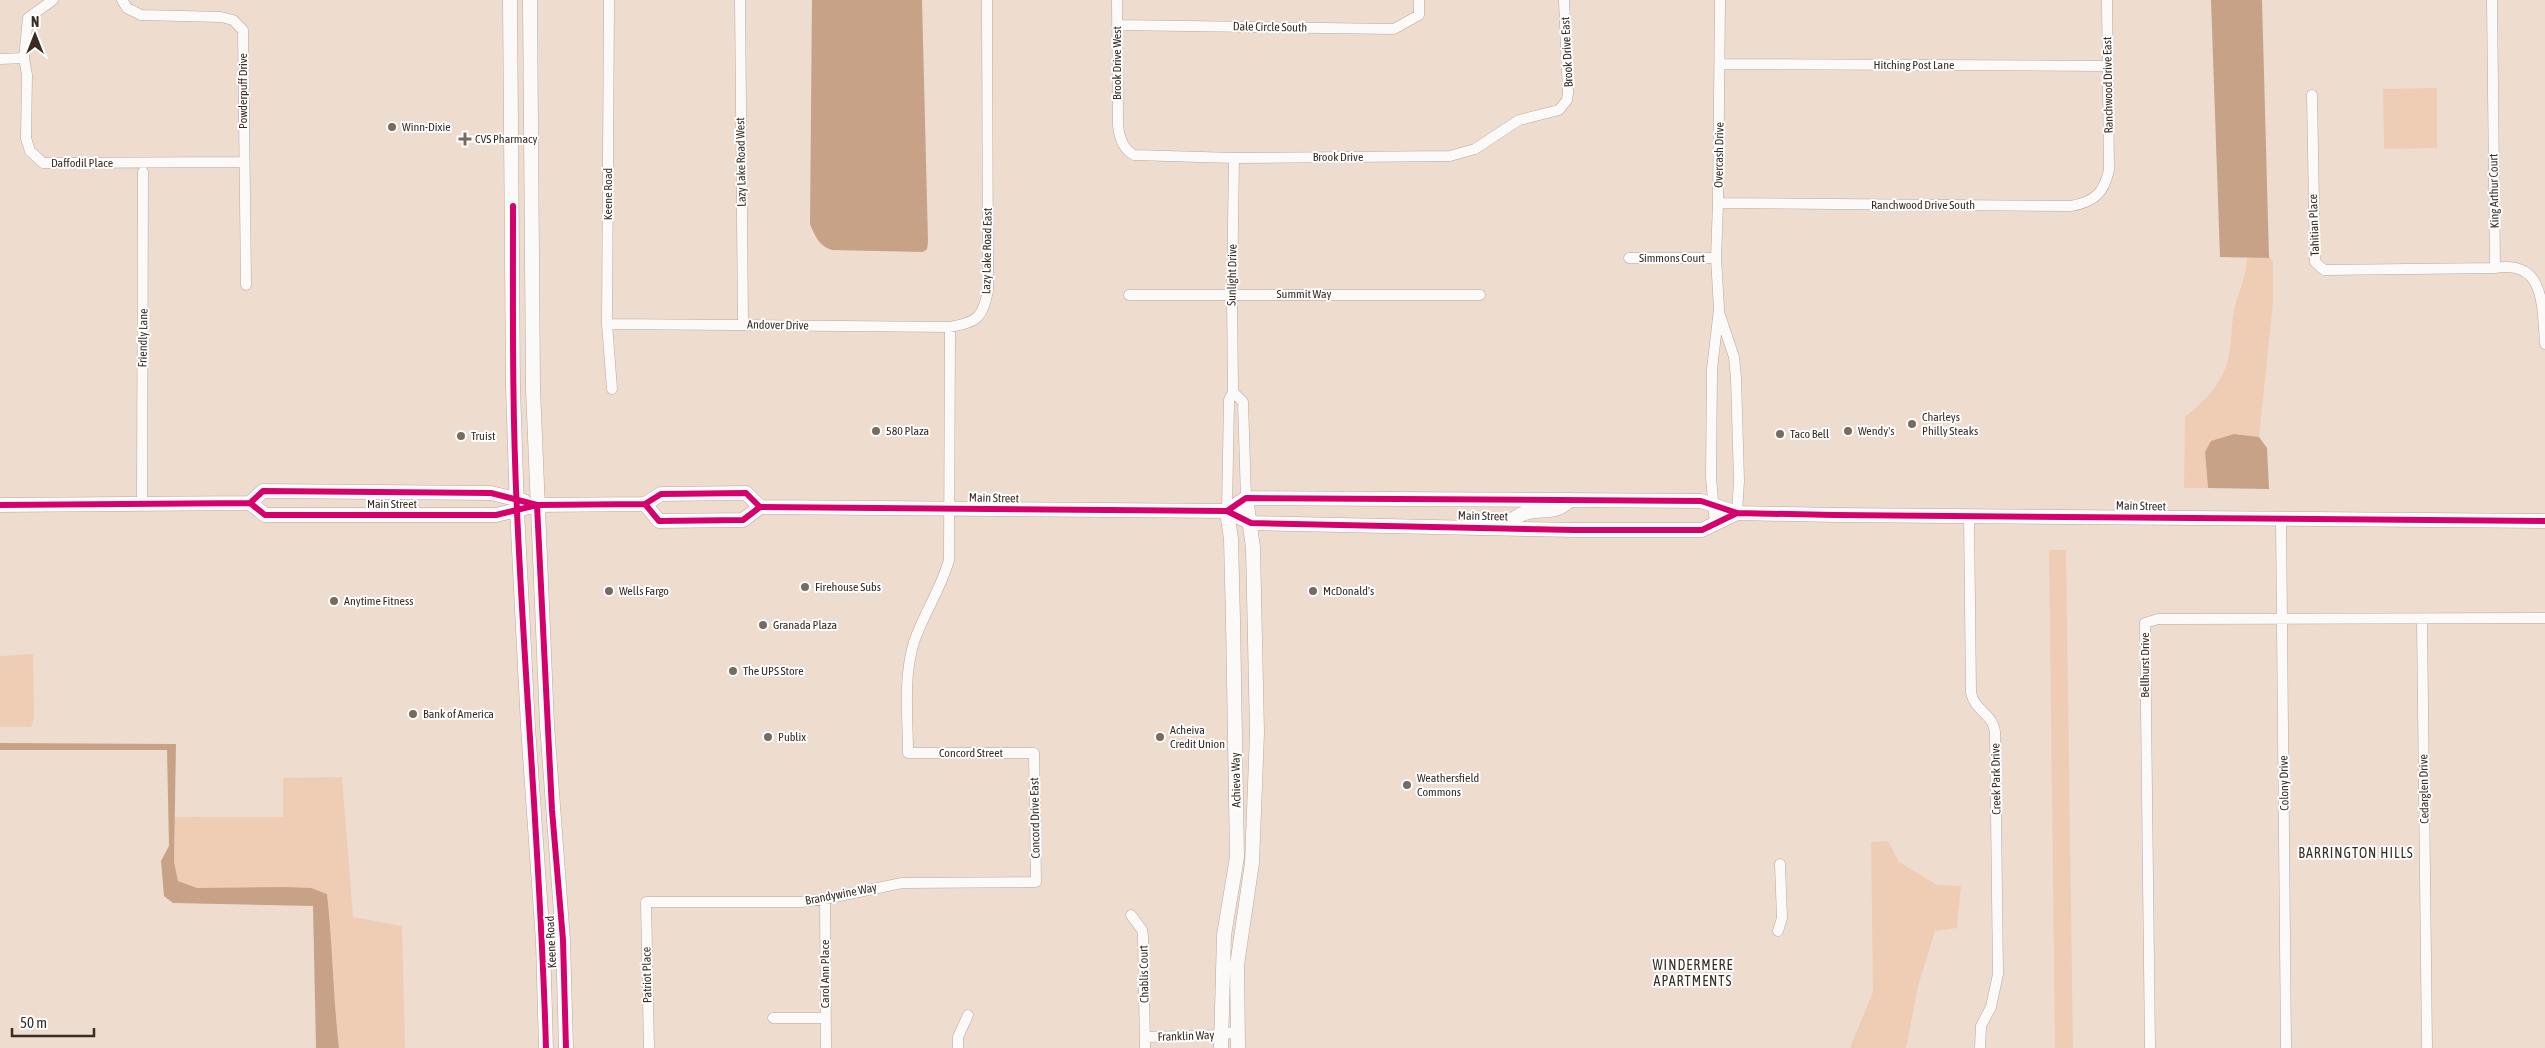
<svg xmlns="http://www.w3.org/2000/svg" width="2545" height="1048" viewBox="0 0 2545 1048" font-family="'Asap Condensed',sans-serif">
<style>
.green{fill:#efcdb5}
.water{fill:#c8a286}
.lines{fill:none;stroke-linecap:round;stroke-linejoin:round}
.street-casing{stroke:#b8a9a0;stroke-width:11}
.secondary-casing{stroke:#b8a9a0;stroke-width:15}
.street{stroke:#fcfaf8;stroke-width:10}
.secondary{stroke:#fcfaf8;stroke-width:14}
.cycleway-casing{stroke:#fff;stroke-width:9}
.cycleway{stroke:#d6006c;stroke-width:6}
.poi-dot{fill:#786a5f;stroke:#fff;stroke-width:2}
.labels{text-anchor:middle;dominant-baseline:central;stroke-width:4;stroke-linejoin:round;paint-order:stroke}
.street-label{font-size:12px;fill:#392c23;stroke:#fff}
.poi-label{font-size:12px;fill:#392c23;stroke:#fff;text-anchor:start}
.neighbourhood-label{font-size:14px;letter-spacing:1px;fill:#392c23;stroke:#fff}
</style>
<rect width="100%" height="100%" fill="#eedccf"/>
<path class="green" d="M2437,88V148L2384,149L2383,89Z
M2269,256L2273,262V302L2259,437L2234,434L2205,452L2208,488H2184L2185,417C2205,400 2221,386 2228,360C2232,344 2231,326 2234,310C2238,292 2247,276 2247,258Z
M2049,550H2066L2073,1048H2055Z
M33,654L34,719L31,727H0V656Z
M342,777L353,917L401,926L402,923L405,1048H339C333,997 334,945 327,894L284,887L197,888L178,881L174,862L175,817H198L199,813V817H283V778Z
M1888,841L1899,862L1937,885L1961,886L1957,928L1935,931L1918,986L1906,1048H1850L1873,992L1871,842Z"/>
<path class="water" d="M812,0H922L928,242L927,249L923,252L832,250C819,246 815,236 810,224Z
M2211,0H2262L2269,258L2220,257Z
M2234,434L2259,437L2267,448L2269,489L2208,488L2205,452L2211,441Z
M0,743L176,744L174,862L178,881L197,888L284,887L311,888L327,894C333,945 333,997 339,1048H316L313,906L173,903L164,896L161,861L169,846L167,750H0Z"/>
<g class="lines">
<g class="street-casing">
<path id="street" d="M53,0L28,18L24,58L27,75L26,138L30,151L43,163L243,162
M122,0L127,8L141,15L221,17L233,20L243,30L246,285
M609,0L607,324L612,389
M740,0L743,324
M1117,0L1118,125C1119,137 1123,149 1134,155L1234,158L1450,156L1475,149L1519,120L1559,110L1567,100L1568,93L1564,0
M2492,0L2495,268
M1117,25L1394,29L1419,15V0
M0,59L24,58
M1721,64L2108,66
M2312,95L2315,262L2324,270L2495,268C2545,260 2542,304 2545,344
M1718,203L2071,206C2094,202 2104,193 2109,170L2107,0
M1629,258H1716
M1129,295H1480
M1719,312L1734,357L1736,378L1739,481L1737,513
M607,324L950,327C977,322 983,318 988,290L987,0
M1233,392L1243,402L1246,498
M142,504L143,172
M1227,511L1229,400L1233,392L1232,295L1234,158
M1969,516L1971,693C1975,711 1993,714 1995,732L1998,974L1991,1007L1981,1026L1980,1048
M2281,519L2286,1048
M1715,524L1711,477L1712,369L1719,309L1716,258L1718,203L1720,0
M2422,619L2427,1048
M825,899L826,1048
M1131,915L1142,930L1143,936L1145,1048
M1778,931L1782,918L1780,864
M773,1018H825
M1145,1037L1221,1035L1239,1031
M649,1048L646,902H801L825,899L902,883L1036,882L1034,753H908C908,717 903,677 914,642C924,613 941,589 949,560L950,327
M958,1048V1037L968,1015
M2150,1048L2145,623L2158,619L2545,618"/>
</g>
<g class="secondary-casing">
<path id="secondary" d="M510,0L513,387L517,510L528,727L543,942L546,1048
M530,0L533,389L547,725L563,940L566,1048
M250,503L265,515H496L537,505L645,504L661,494L746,493L760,507
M645,504L659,521L743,520L760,507L1227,511L1251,523L1575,530H1702L1737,513
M0,505L250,503L263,491L491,493L524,501
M1227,511L1246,498L1701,501L1737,513L1835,515L2545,521
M1501,528C1509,522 1516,516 1525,513C1544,507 1553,516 1570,500
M1221,1048L1224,935L1237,857L1233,620L1231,539L1227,511
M1238,1048L1237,965L1252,863L1257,733L1253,547L1246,498"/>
</g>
<use href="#street" class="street"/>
<use href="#secondary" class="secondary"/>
<g class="cycleway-casing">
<path id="cycleway" d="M513,206C513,308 512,409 517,511C525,690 541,869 546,1048
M250,503L265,515H496L537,505L645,504L661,494L746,493L760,507
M645,504L659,521L743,520L760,507L1227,511L1251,523L1575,530H1702L1737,513
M0,505L250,503L263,491L491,493L537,505
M537,505L552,810L563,940L566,1048
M1227,511L1246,498L1701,501L1737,513L1835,515L2545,521"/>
</g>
<use href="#cycleway" class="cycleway"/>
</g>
<g class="poi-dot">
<circle cx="392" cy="127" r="5"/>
<path d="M462.5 131.5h5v5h5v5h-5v5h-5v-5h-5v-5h5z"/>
<circle cx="1912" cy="424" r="5"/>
<circle cx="876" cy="431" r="5"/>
<circle cx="1848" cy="431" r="5"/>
<circle cx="1780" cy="434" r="5"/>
<circle cx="461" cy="436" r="5"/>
<circle cx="805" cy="587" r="5"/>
<circle cx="609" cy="591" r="5"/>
<circle cx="1313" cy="591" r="5"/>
<circle cx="334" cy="601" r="5"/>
<circle cx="763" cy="625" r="5"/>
<circle cx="733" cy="671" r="5"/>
<circle cx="413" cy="714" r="5"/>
<circle cx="768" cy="737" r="5"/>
<circle cx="1160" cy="737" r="5"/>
<circle cx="1407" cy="785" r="5"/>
</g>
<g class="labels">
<g class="street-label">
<text transform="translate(1270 27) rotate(1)">Dale Circle South</text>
<text transform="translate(1567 52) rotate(-93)">Brook Drive East</text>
<text transform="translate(1117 63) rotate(-90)">Brook Drive West</text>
<text x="1914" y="65">Hitching Post Lane</text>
<text transform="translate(2108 85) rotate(-91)">Ranchwood Drive East</text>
<text transform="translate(243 91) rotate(-90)">Powderpuff Drive</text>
<text transform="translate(1719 155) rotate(-89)">Overcash Drive</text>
<text x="1338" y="157">Brook Drive</text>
<text transform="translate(741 162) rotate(-91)">Lazy Lake Road West</text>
<text x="82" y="163">Daffodil Place</text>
<text transform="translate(2494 191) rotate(-91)">King Arthur Court</text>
<text transform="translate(608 194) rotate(-90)">Keene Road</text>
<text x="1923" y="205">Ranchwood Drive South</text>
<text transform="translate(2314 225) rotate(-92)">Tahitian Place</text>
<text transform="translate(987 251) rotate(-89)">Lazy Lake Road East</text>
<text x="1672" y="258">Simmons Court</text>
<text transform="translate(1232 275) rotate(-89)">Sunlight Drive</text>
<text x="1304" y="294">Summit Way</text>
<text transform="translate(778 325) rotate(1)">Andover Drive</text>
<text transform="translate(143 338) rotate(-89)">Friendly Lane</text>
<text transform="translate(994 498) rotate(1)">Main Street</text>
<text x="392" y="504">Main Street</text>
<text transform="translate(2141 506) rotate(1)">Main Street</text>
<text transform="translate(1483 516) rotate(1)">Main Street</text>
<text transform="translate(2145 665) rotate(-90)">Bellhurst Drive</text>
<text x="971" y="753">Concord Street</text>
<text transform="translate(1996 779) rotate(-91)">Creek Park Drive</text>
<text transform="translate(1236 780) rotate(-91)">Achieva Way</text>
<text transform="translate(2284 783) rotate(-91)">Colony Drive</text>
<text transform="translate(2424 789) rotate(-91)">Cedarglen Drive</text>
<text transform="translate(1035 818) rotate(-91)">Concord Drive East</text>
<text transform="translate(841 894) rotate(-11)">Brandywine Way</text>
<text transform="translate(551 942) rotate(-93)">Keene Road</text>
<text transform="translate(825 974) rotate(-90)">Carol Ann Place</text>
<text transform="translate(1144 974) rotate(-91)">Chablis Court</text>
<text transform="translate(647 975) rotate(-91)">Patriot Place</text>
<text transform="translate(1186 1036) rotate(-2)">Franklin Way</text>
</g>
<g class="poi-label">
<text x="402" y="127">Winn-Dixie</text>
<text x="475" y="139">CVS Pharmacy</text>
<text x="1922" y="417">Charleys<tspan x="1922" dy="14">Philly Steaks</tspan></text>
<text x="886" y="431">580 Plaza</text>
<text x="1858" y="431">Wendy's</text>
<text x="1790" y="434">Taco Bell</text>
<text x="471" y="436">Truist</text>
<text x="815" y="587">Firehouse Subs</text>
<text x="619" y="591">Wells Fargo</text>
<text x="1323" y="591">McDonald's</text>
<text x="344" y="601">Anytime Fitness</text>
<text x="773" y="625">Granada Plaza</text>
<text x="743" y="671">The UPS Store</text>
<text x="423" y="714">Bank of America</text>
<text x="1170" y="730">Acheiva<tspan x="1170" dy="14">Credit Union</tspan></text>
<text x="778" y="737">Publix</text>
<text x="1417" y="778">Weathersfield<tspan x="1417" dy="14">Commons</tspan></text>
</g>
<g class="neighbourhood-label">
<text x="2356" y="853">BARRINGTON HILLS</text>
<text x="1693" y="965">WINDERMERE<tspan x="1693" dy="16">APARTMENTS</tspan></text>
</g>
</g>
<g transform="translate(35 35)" stroke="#ffffff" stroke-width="4" paint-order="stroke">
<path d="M0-4L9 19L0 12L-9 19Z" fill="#392c23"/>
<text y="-8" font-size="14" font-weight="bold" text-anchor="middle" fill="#392c23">N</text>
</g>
<path d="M12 1028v8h82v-8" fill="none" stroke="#392c23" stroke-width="2.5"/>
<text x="20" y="1028" font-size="15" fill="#392c23" stroke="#ffffff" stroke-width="4" paint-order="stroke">50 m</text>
</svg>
